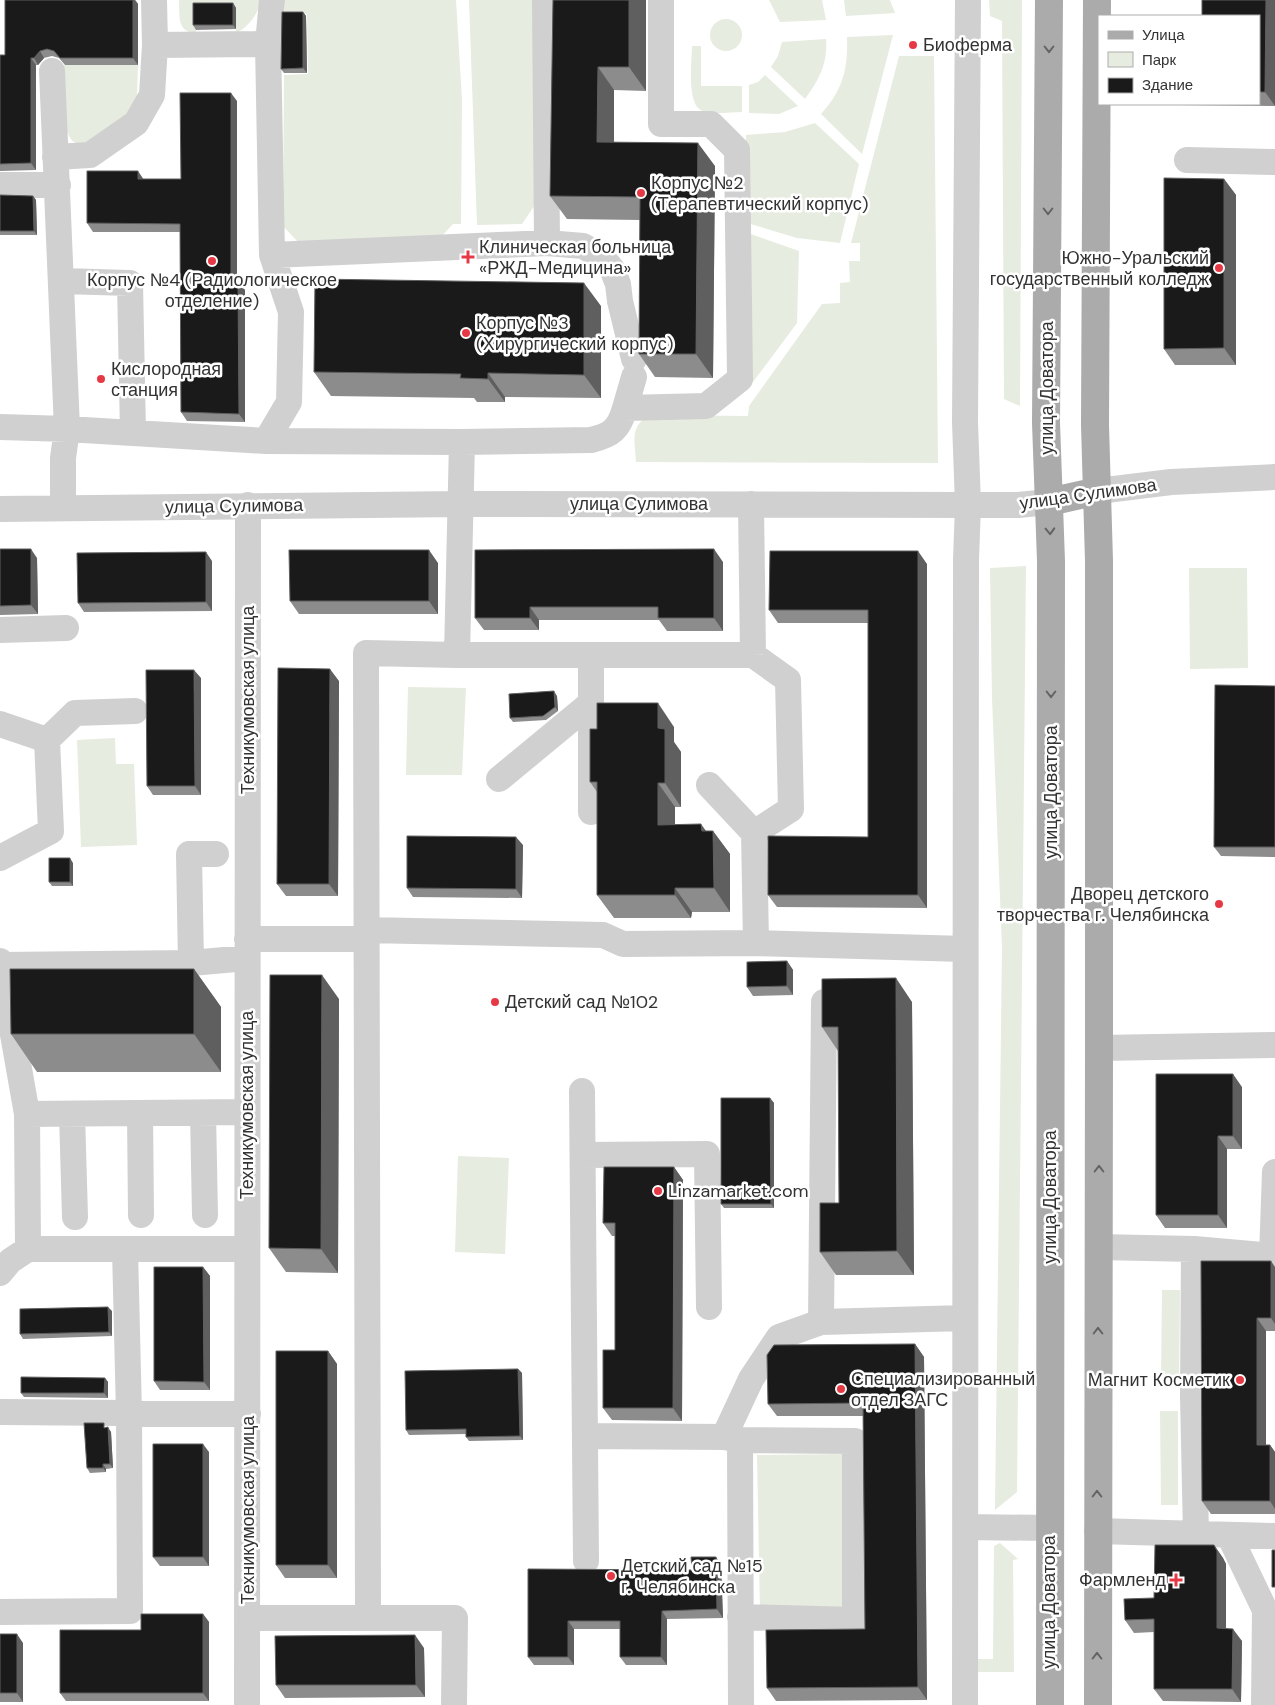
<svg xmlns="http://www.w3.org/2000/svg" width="1275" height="1705" viewBox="0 0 1275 1705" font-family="'DM Sans',sans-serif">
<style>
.green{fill:#e6ecdf}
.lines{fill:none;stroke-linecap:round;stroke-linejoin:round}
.minor{stroke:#d0d0d0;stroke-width:26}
.major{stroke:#ababab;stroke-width:28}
.wall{fill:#8c8c8c}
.shaded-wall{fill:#5f5f5f}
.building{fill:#1a1a1a;stroke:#5f5f5f}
.oneway{stroke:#636363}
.poi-dot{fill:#e63946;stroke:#fff;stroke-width:2}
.labels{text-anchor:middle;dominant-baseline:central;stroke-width:5;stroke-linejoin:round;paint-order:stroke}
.poi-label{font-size:18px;fill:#333;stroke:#fff;text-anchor:start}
.street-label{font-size:18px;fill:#333;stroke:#fff}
</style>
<rect width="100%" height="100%" fill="#fff"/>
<path class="green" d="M179,0H261C258,14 249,27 236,33V8L196,7V33C176,32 180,15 179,0Z
M285,0H456L462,100L461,224H453L440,238L299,243L283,226L284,75L308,74L307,14H284Z
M469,0H537L539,199L522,224L477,225Z
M769,0H822L826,20L780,22Z
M844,0H890L895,13L846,16Z
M989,0H1022L1020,406L1004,399L1002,21L990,16Z
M710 35a16 16 0 1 1 32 0a16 16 0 1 1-32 0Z
M893,35L862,154L821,114C843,90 848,69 847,37Z
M826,39C828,63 819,80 805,99L771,67L778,56L782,42Z
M692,46H701V86H742V112C730,112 715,115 703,111C686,106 692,62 692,46Z
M899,56H934L938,463L636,462C635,441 629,426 650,415L748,416L749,406L822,304L840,303V283L850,282L849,261H860V243H851Z
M63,65H138L137,96L129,114L85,143C79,143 74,144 71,139C61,127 64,81 63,65Z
M765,75L798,106L779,114L749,113V85L758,82Z
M815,123L859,164L840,243L797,238L747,223L746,135L785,132Z
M748,233L799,251L797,323L750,386Z
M1026,566L1017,1492L995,1510L1002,947L992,698L990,568Z
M1189,568H1247L1248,668L1190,669Z
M408,687L466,688L462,775H406Z
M115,738L116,764H134L137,845L81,847L77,740Z
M458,1156L509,1158L505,1254L455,1252Z
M1162,1290H1180L1179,1382L1161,1381Z
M1160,1411H1178V1505H1161Z
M844,1454L847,1608L760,1610L757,1455Z
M1000,1543L1018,1559L1013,1560L1014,1672H975V1659H993L994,1546Z"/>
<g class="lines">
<path class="minor" d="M545,0L547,243
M155,45L268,44
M52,71L67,429L63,458V508
M55,157L90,155L136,123L152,95L155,45L154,0
M1187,160L1275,162
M0,185H58
M272,255L547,243L583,246L602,257L612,269L618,284L620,301L634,359
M62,281L130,283L133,433
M625,408L634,377
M0,427L67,429L266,441L462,442L591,440C612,435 619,429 625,408L706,406L740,379L737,150L711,124H661V0
M266,441L289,402L291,312L272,255L268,44L272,0
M1098,491L1171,482L1275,477
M751,504L753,655L788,680L791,809L754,833L756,943L965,949
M0,509L461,504L968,505H1018L1049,502
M0,630L66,628
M457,655L462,442
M0,724L47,740L51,831L0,858
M47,740L75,713L135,711
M499,779L591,703
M709,785L754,833
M591,812V655
M366,930L603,935L623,944L756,943
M247,939H367
M0,961L27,1114L28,1249L10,1261L0,1273
M191,963L189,854H216
M1,965L191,963L247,958
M1099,1048L1275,1045
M582,1091L586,1561
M140,1113L141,1215
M203,1113L205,1215
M27,1114L247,1112
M72,1114L75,1217
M583,1155L707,1154L709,1307
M1098,1247L1194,1249L1275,1256
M28,1249H246
M1194,1249L1193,1396L1196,1535
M1272,1256L1275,1172
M821,1322L965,1318
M0,1412L248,1414
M585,1436L724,1437L740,1440L855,1441V1620L740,1617
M724,1437L751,1379L779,1337L821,1322L824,1002
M740,1440L741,1705
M966,1527L1049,1528
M1097,1531L1275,1536
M1229,1535L1265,1610L1264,1705
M0,1612L130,1611L129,1414L125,1249
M248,1618H368
M247,1705L248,505
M454,1705L455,1618H368L366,653L457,655H753
M965,1705L966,560L968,505L965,422L968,0"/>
<path class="major" d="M1049,0L1046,423L1051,561L1050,1705
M1097,0L1095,425L1099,561V1048L1098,1705
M1049,502L1098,491"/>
</g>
<path class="wall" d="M5,0H135L138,4V65H65L59,58L52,56L44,58L38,65H36V170L0,171V55H5Z
M553,0H646V91L614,90V142L715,166L713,378L655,377L639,354L640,220L567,219L550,196Z
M1202,0H1275V106L1178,105L1177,104H1259V16H1202Z
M233,3L236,8V29L196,30L193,25Z
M303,12L306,16L307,73H284L281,69Z
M237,101V282L245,290V422L187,421L181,412L180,232H93L87,223L144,179H181Z
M1224,179L1236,195V365H1175L1164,349Z
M0,195L33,196L36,200L37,235H0Z
M601,306V398L505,397V402H477L474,398L331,396L314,372Z
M0,549L37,558L38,614L0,615Z
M212,561V611L84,612L78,603Z
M723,562V631H667L659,620H539V630H484L475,618Z
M438,563V614H299L290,601Z
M927,564V908L777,907L768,895L868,837V623H778L769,610Z
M201,678V795H153L147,786Z
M339,681L338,896H286L277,884Z
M1275,686V857L1221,856L1214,847Z
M557,696L558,711L546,720L513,722L510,718Z
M674,727V742L681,752V807H675V825L706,831H713L730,854V912H692L691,918H614L597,895V792L590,782Z
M523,845L522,898L413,897L407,888Z
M73,863V886H52L49,882Z
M787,961L793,970V995L753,996L747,987Z
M194,969L221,1007V1072H37L11,1034Z
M339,999L338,1273L286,1272L269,1248Z
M912,1002L914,1275H836L820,1252L839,1203L838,1051L822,1027Z
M1242,1087V1149H1227V1228H1165L1156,1215Z
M770,1098L774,1103V1208H724L721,1204Z
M674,1167L683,1180L682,1421L612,1420L603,1408L615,1350V1236H612L603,1223Z
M1201,1261L1275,1267V1331H1266V1445H1270L1275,1452V1514H1211L1202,1501Z
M203,1267L210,1276V1390H160L154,1381Z
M112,1311V1336L23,1339L20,1334Z
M915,1344L924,1357L927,1700L776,1701L767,1688L865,1629L863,1416H777L768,1404Z
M328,1351L337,1364V1578H285L276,1565Z
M518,1369L522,1373L523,1440L469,1441L466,1437V1434L409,1435L406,1430Z
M105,1378L108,1382V1398L24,1397L21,1393Z
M106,1427L111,1432L113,1468L106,1469V1472L90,1473L87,1468Z
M209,1452V1566H160L153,1557Z
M1214,1545L1223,1558L1226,1564V1628L1242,1641L1241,1702L1163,1701L1154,1689V1632L1134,1633L1125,1620L1154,1598Z
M716,1557L721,1565L723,1618L667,1619V1665H626L620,1657V1629H574V1665H534L528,1657V1569L692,1570Z
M203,1614L209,1622V1701H66L60,1693L141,1630Z
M0,1634L23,1643V1702H0Z
M424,1648L425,1697L285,1698L276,1685Z"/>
<path class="shaded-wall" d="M133,0H135L138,4V65L133,58Z
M629,0H646V91L629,67Z
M1266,0H1275V106L1265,92Z
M233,3L236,8V29L233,25Z
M303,12L306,16L307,73L303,68Z
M40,51L44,58L38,65L34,58Z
M31,58L36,65V170L31,163Z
M598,67L614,90V165L597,142Z
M231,93L237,101V291L231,282Z
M698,143L715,166L713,378L696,354Z
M138,171L144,180L138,179Z
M1224,179L1236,195V365L1224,348Z
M33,196L36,200L37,235L34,231Z
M238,282L245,290V422L239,414Z
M584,283L601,306V398L584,375Z
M488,373L505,397V402L488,379Z
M31,549L37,558L38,614L31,605Z
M714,549L723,562V631L714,618Z
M429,550L438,563V614L429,601Z
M918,551L927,564V908L918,895Z
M206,552L212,561V611L206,602Z
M530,607L539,620V630L530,618Z
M330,669L339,681L338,896L329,884Z
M194,670L201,678V795L195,786Z
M554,691L557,696L558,711L555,707Z
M658,703L674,727V742L681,752V807L665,783L658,728Z
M658,783L675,807V848L658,825Z
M701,824L714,842L713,831L730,854V912L714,888L702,831Z
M516,837L523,845L522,898L516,889Z
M70,858L73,863V886L70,882Z
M675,888L692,912L691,918L675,895Z
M787,961L793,970V995L787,986Z
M194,969L221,1007V1072L194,1034Z
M322,975L339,999L338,1273L321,1249Z
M896,978L912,1002L914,1275L897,1251Z
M1233,1074L1242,1087V1149L1233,1136Z
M770,1098L774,1103V1208L771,1204Z
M1218,1136L1227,1149V1228L1218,1215Z
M674,1167L683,1180L682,1421L673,1408Z
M1271,1261L1275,1267V1324L1271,1318Z
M203,1267L210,1276V1390L204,1382Z
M108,1307L112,1311V1336L109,1332Z
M1257,1318L1266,1331V1458L1257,1445Z
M915,1344L924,1357L927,1700L918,1687Z
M328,1351L337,1364V1578L328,1565Z
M518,1369L522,1373L523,1440L520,1436Z
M105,1378L108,1382V1398L104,1393Z
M108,1427L111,1432L113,1468L110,1464Z
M203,1444L209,1452V1566L203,1557Z
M1270,1445L1275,1452V1509L1270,1501Z
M103,1464L106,1469V1472L103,1468Z
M1214,1545L1223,1558L1226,1564V1641L1217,1628Z
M716,1557L721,1565L723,1618L717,1609Z
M662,1611L667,1619V1665L661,1657Z
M203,1614L209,1622V1701L203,1693Z
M568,1621L574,1629V1665L568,1657Z
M1233,1629L1242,1641L1241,1702L1232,1689Z
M17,1634L23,1643V1702L17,1693Z
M415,1635L424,1648L425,1697L416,1685Z"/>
<path class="building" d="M5,0H133V58H60L54,51L47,49L40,51L34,58H31V163L0,164V55H5Z
M553,0H629V67H598L597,142L698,143L696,354H639L640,197L550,196Z
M1202,0H1266L1265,92H1259V16H1202Z
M193,3H233V25H193Z
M282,12H303V68L281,69Z
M180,93H231V282H238L239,414L181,412L180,224L87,223V171H138V179H181Z
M1164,178L1224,179V348L1164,349Z
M0,195L33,196L34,231H0Z
M315,279L584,283V375L488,373V379L460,378L461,374L314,372Z
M0,549H31V605L0,606Z
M714,549V618H658V607H530V618H475V550Z
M289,550H429V601H290Z
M770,551H918V895H768V836L868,837V610H769Z
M206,552V602L78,603L77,553Z
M278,668L330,669L329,884H277Z
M146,670H194L195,786H147Z
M1215,685L1275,686V847H1214Z
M554,691L555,707L543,716L510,718L509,694Z
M597,703H658V728L665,729V783H658V825L701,824L702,831H713L714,888H675V895H597V782H590V729H597Z
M407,836L516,837V889L407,888Z
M49,858H70V882H49Z
M787,961V986L747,987V962Z
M10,969H194V1034H11Z
M270,975H322L321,1249L269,1248Z
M896,978L897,1251L820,1252V1203H839L838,1027H822V979Z
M1156,1074H1233V1136H1218V1215H1156Z
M721,1098H770L771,1204H721Z
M604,1167H674L673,1408H603V1350H615V1223H603Z
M1201,1261H1271V1318H1257V1445H1270V1501H1202Z
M154,1267H203L204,1382L154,1381Z
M108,1307L109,1332L20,1334V1309Z
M915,1344L918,1687L767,1688L766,1630L865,1629L863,1403L768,1404L767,1355L774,1345Z
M276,1351H328V1565H276Z
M518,1369L520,1436L466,1437V1429L406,1430L405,1371Z
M21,1377L105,1378L104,1393H21Z
M84,1423H104V1428L108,1427L110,1464H103V1468H87Z
M153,1444H203V1557H153Z
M1155,1545H1214L1217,1551V1628L1233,1629L1232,1689H1154V1619L1125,1620L1124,1599L1154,1598Z
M1272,1550H1275V1587H1272Z
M691,1557H716L717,1609L662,1611L661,1657H620V1621H568V1657H528V1569L692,1570Z
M141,1614H203V1693H60V1630H141Z
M0,1634H17V1693H0Z
M415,1635L416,1685H276L275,1636Z"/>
<defs><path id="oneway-chevron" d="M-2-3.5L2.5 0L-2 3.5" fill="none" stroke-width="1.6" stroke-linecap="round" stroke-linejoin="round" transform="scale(1.25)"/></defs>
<g class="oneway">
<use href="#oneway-chevron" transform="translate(1049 49) rotate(90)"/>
<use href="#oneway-chevron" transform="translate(1048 211) rotate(90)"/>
<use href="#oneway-chevron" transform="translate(1050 531) rotate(88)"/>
<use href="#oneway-chevron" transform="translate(1051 694) rotate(90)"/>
<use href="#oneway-chevron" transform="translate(1099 1169) rotate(-90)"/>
<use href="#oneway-chevron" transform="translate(1098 1331) rotate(-90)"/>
<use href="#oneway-chevron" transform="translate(1097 1494) rotate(-90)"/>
<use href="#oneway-chevron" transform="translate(1097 1656) rotate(-90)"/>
</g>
<g class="poi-dot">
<circle cx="913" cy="45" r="5"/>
<circle cx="641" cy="193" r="5"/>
<path d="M465.5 249.5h5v5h5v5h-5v5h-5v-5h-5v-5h5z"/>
<circle cx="212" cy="261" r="5"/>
<circle cx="1219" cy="268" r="5"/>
<circle cx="466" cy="333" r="5"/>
<circle cx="101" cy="379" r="5"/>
<circle cx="1219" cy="904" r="5"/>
<circle cx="495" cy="1002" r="5"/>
<circle cx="658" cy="1191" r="5"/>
<circle cx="1240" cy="1380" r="5"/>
<circle cx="841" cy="1389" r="5"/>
<circle cx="611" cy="1576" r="5"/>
<path d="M1173.5 1572.5h5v5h5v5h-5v5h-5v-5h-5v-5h5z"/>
</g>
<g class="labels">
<g class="poi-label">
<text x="923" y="45">Биоферма</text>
<text x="651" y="183">Корпус №2<tspan x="651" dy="21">(Терапевтический корпус)</tspan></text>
<text x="479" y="247">Клиническая больница<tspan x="479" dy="21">«РЖД-Медицина»</tspan></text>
<text x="1209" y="258" text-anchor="end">Южно-Уральский<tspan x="1209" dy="21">государственный колледж</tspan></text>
<text x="212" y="280" text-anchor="middle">Корпус №4 (Радиологическое<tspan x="212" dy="21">отделение)</tspan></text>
<text x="476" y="323">Корпус №3<tspan x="476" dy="21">(Хирургический корпус)</tspan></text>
<text x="111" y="369">Кислородная<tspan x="111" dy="21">станция</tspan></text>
<text x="1209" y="894" text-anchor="end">Дворец детского<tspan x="1209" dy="21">творчества г. Челябинска</tspan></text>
<text x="505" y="1002">Детский сад №102</text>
<text x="668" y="1191">Linzamarket.com</text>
<text x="851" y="1379">Специализированный<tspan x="851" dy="21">отдел ЗАГС</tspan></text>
<text x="1230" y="1380" text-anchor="end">Магнит Косметик</text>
<text x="621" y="1566">Детский сад №15<tspan x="621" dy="21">г. Челябинска</tspan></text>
<text x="1166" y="1580" text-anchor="end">Фармленд</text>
</g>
<g class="street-label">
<text transform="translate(1047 388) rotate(-90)">улица Доватора</text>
<text transform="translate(1088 494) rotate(-8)">улица Сулимова</text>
<text x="639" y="504">улица Сулимова</text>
<text transform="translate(234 506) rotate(-1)">улица Сулимова</text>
<text transform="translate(248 700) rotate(-90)">Техникумовская улица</text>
<text transform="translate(1051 792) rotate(-90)">улица Доватора</text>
<text transform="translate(247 1105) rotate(-90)">Техникумовская улица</text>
<text transform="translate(1050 1197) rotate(-90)">улица Доватора</text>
<text transform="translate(248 1510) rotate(-90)">Техникумовская улица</text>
<text transform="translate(1049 1602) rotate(-90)">улица Доватора</text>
</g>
</g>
<rect x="1098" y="15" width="162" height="90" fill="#ffffff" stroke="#adadad"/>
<rect x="1108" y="31" width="25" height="8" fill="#ababab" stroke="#adadad"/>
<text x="1142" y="40" font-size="15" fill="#333333">Улица</text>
<rect x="1108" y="52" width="25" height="15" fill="#e6ecdf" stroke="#adadad"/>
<text x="1142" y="65" font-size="15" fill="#333333">Парк</text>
<rect x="1108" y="78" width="25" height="15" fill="#1a1a1a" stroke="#adadad"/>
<text x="1142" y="90" font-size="15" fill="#333333">Здание</text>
</svg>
